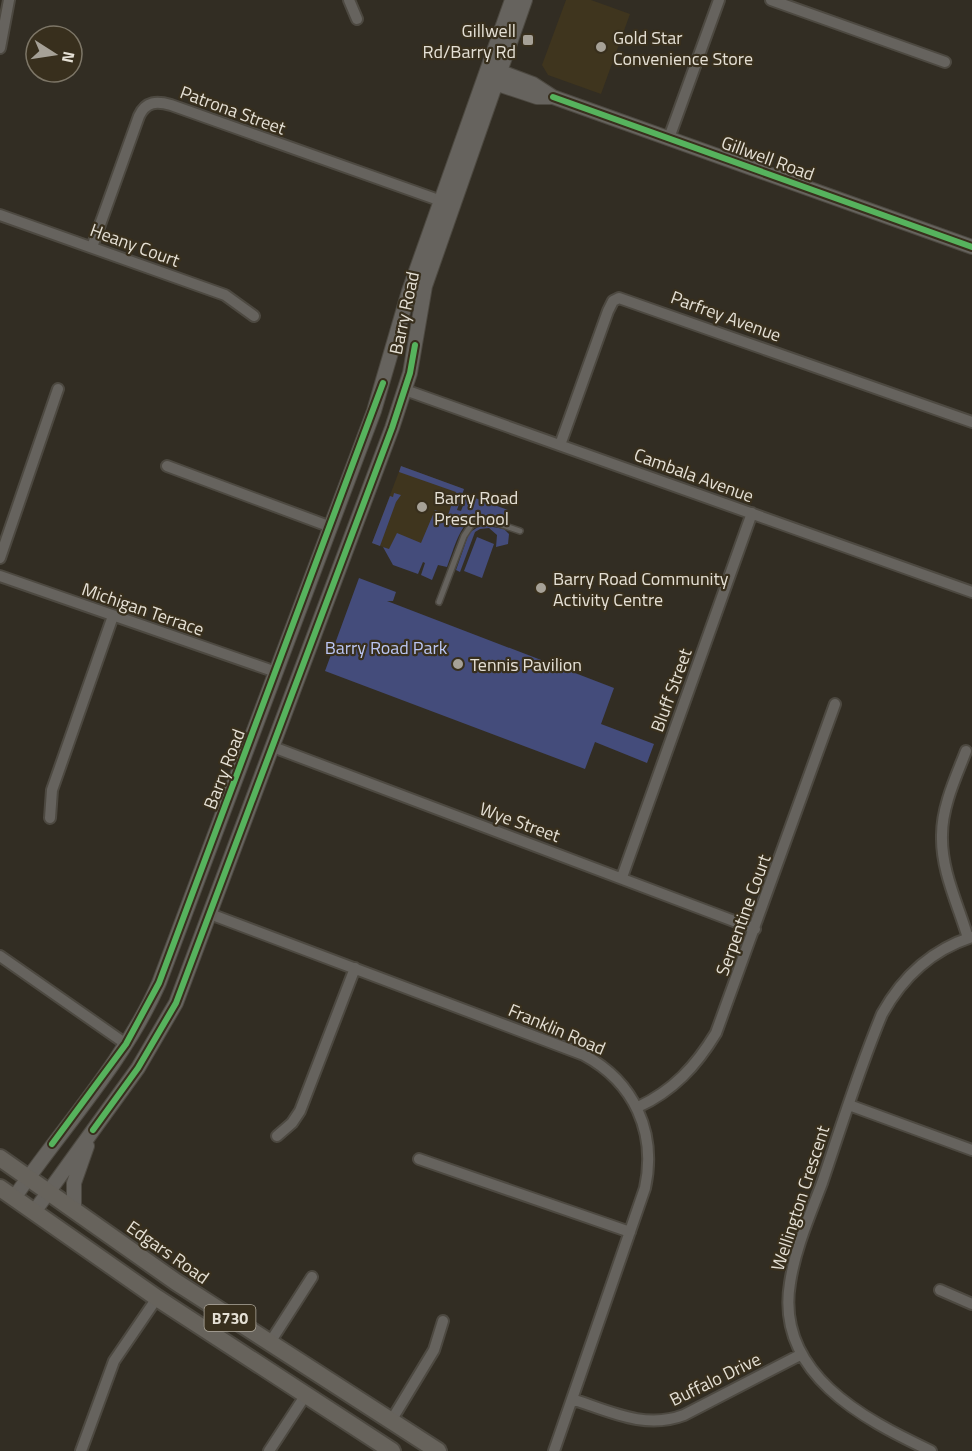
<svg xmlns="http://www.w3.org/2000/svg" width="972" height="1451" viewBox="0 0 972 1451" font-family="'Titillium Web',sans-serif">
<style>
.built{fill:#3f351e}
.green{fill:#444c7b}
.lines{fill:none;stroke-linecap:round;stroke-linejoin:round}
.service-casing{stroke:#4d4941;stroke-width:8}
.minor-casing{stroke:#4d4941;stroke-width:14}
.tertiary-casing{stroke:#4d4941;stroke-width:16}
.primary-casing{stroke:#4d4941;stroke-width:20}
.service{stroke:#66635e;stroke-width:5}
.minor{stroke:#66635e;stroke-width:10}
.tertiary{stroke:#66635e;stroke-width:14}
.primary{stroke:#67635c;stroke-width:16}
.cycleway-casing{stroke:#382f1d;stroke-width:10}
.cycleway{stroke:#56b35d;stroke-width:6}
.poi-dot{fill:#a6a197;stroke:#382f1d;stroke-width:2}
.labels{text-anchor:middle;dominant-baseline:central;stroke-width:4.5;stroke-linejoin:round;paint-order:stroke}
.shield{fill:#382f1d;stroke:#b1ab9e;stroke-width:1.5}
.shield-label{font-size:16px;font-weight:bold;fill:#e5e0d5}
.poi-label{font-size:18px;fill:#e5e0d5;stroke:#382f1d;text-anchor:start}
.street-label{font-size:18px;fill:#e5e0d5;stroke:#382f1d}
.park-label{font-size:18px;fill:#bbc6f2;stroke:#382f1d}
</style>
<rect width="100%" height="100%" fill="#322d23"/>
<path class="built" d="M566,0H591L630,14L601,94L548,75L542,65Z
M401,466L464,489L435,566L372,543Z"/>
<path class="green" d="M401,466L464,489L457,510L461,511L467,495L508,510L504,520C463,504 459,536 447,567L438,565L432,580L421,575L425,563L423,562L418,574L393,565L383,547L389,549L397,533L421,543L435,510L448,515L456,492L399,472Z
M394,493L401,495L396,502L380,546L372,543L390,496L393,497Z
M481,525L504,529L509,534L508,544L496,547L497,535L489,528L480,529L475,532L460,572L456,570L469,533Z
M477,537L494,544L482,578L464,571Z
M359,578L396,592L393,601H387L614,688L601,724L654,744L647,763L595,742L585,769L325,671Z"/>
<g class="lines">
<g class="service-casing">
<path id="service" d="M439,602L464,536L472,524L491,521L520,531"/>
</g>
<g class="minor-casing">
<path id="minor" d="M349,0L357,19
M771,0L945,62
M0,48L9,0
M669,138L719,0
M0,215L225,295L254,316
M92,247L139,116C146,101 157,101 171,105L447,203
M405,390L972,592
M560,445L608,311L613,301L619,298L972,422
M167,466L331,527
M0,558L58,389
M0,576L276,672
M273,747L755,929
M966,751C956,777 942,806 942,835C941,871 958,904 968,938
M50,818L52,790L113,616
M622,877L752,513
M210,914L584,1055C634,1082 657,1132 645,1188L554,1451
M0,956L126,1044
M849,1105L972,1150
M638,1107C673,1091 696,1066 716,1033L835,704
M277,1136L292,1123L300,1111L355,968
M419,1159L630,1232
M940,1290L972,1304
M269,1344L312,1277
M572,1399C609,1411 645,1430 684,1415L802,1354
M391,1421L434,1350L443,1321
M81,1451L114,1361L157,1298
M269,1451L305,1396
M931,1451C863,1419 775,1373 790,1283C795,1249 810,1215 822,1183C841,1127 859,1069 882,1014C902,978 931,950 972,937"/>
</g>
<g class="tertiary-casing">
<path id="tertiary" d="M493,69L533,84L553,97L972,247
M489,81L537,97H553
M14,1198C63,1127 124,1062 159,983L374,411L409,291L512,0
M74,1209V1183L87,1146
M34,1212L138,1068L176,1003L392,428L410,373L425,286L525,0"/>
</g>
<g class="primary-casing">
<path id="primary" d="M0,1158L176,1282L438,1451
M0,1188L157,1298L392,1451"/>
</g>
<use href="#service" class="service"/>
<use href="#minor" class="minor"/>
<use href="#tertiary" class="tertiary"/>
<use href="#primary" class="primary"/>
<g class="cycleway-casing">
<path id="cycleway" d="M553,97L972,247
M93,1130L138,1068L176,1003L392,428L410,373L415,345
M52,1144L126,1044L159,983L383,383"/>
</g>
<use href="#cycleway" class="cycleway"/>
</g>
<g class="poi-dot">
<rect x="522" y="34" width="12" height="12" rx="3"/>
<circle cx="601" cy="47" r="6"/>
<circle cx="422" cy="507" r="6"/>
<circle cx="541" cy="588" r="6"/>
<circle cx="458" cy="664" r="6"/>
</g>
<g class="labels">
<rect class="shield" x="204.5" y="1305" width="51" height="26" rx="4.5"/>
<g class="shield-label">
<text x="230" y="1318">B730</text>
</g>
<g class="poi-label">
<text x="516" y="30" text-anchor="end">Gillwell<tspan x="516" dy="21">Rd/Barry Rd</tspan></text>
<text x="613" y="37">Gold Star<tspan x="613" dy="21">Convenience Store</tspan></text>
<text x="434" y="497">Barry Road<tspan x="434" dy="21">Preschool</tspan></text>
<text x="553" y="578">Barry Road Community<tspan x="553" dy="21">Activity Centre</tspan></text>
<text x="470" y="664">Tennis Pavilion</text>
</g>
<g class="street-label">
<text transform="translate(233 110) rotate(20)">Patrona Street</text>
<text transform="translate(768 158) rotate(20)">Gillwell Road</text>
<text transform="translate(135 245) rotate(20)">Heany Court</text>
<text transform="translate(404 313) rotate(-78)">Barry Road</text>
<text transform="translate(726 316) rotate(20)">Parfrey Avenue</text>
<text transform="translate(694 475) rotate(20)">Cambala Avenue</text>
<text transform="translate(143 609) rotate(19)">Michigan Terrace</text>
<text transform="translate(671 690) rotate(-70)">Bluff Street</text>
<text transform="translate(224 769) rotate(-69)">Barry Road</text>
<text transform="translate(520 822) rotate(20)">Wye Street</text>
<text transform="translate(743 915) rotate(-70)">Serpentine Court</text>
<text transform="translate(557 1029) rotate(23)">Franklin Road</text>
<text transform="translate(800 1198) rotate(-72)">Wellington Crescent</text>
<text transform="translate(168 1252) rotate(35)">Edgars Road</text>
<text transform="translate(715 1379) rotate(-26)">Buffalo Drive</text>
</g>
<g class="park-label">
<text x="386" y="647">Barry Road Park</text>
</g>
</g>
<g transform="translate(54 54) rotate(102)"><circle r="28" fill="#382f1d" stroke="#7d7667" stroke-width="1.5"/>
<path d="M0-4.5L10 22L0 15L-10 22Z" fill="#a6a197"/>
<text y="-9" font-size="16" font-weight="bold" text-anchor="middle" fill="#e5e0d5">N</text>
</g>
</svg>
